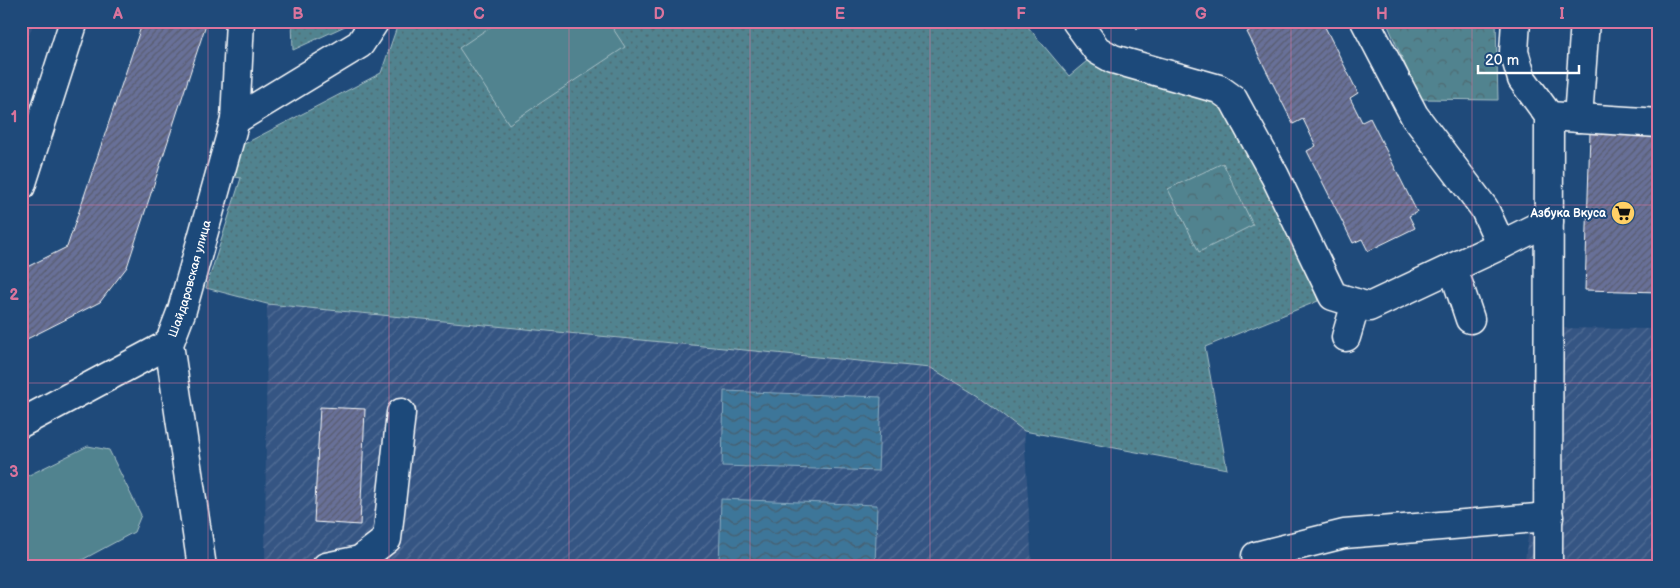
<svg xmlns="http://www.w3.org/2000/svg" width="1680" height="588" viewBox="0 0 1680 588" font-family="'Balsamiq Sans',sans-serif">
<style>
.built{fill:#355583}
.industrial{fill:url(#industrial-furrows)}
.grass{fill:url(#grass-dots);stroke:#a8c1c7}
.park{fill:url(#park-crowns);stroke:#a8c1c7}
.garden{fill:#51838f;stroke:#a8c1c7}
.water{fill:url(#water-waves);stroke:#8badc2}
.building{fill:url(#building-hatch);stroke:#fff}
.lines{fill:none;stroke-linecap:round;stroke-linejoin:round}
.minor-casing{stroke:#fff;stroke-width:31}
.minor{stroke:#1f4a7a;stroke-width:28}
.grid{fill:none;stroke:#da749d;stroke-width:1;stroke-opacity:0.55}
.labels{text-anchor:middle;dominant-baseline:central;stroke-width:4;stroke-linejoin:round;paint-order:stroke}
.poi-label{font-size:12px;font-weight:bold;fill:#fff;stroke:#1f4a7a;text-anchor:end}
.street-label{font-size:12px;fill:#fff;stroke:#1f4a7a}
.neatline{fill:none;stroke:#da749d;stroke-width:2}
.grid-label{font-size:16px;text-anchor:middle;font-weight:bold;fill:#da749d}
</style>
<defs>
<pattern id="industrial-furrows" width="10" height="10" patternUnits="userSpaceOnUse" patternTransform="scale(1.25)"><rect width="10" height="10" fill="#355583"/><path d="M-1 1l2-2M0 10L10 0M9 11l2-2" fill="none" stroke="#536e96"/></pattern>
<pattern id="grass-dots" width="8" height="8" patternUnits="userSpaceOnUse" patternTransform="scale(1.25)"><rect width="8" height="8" fill="#51838f"/><path d="M2 2h.1M6 6h.1" fill="none" stroke="#4f6a71" stroke-width="1.8" stroke-linecap="round"/></pattern>
<pattern id="park-crowns" width="20" height="18" patternUnits="userSpaceOnUse" patternTransform="scale(1.25)"><rect width="20" height="18" fill="#51838f"/><path d="M2 6a3 3 0 1 1 6 0M12 15a3 3 0 1 1 6 0" fill="none" stroke="#4f6a71"/></pattern>
<pattern id="water-waves" width="16" height="10" patternUnits="userSpaceOnUse" patternTransform="scale(1.25)"><rect width="16" height="10" fill="#3e7699"/><path d="M0 5q4-4 8 0t8 0" fill="none" stroke="#465f6f"/></pattern>
<pattern id="building-hatch" width="6" height="6" patternUnits="userSpaceOnUse" patternTransform="scale(1.25)"><rect width="6" height="6" fill="#687098"/><path d="M-1 1l2-2M0 6l6-6M5 7l2-2" fill="none" stroke="#595c6e"/></pattern>
</defs>
<rect width="100%" height="100%" fill="#1f4a7a"/>
<filter id="ink" filterUnits="userSpaceOnUse"><feTurbulence type="fractalNoise" baseFrequency=".02" numOctaves="2"/><feDisplacementMap in="SourceGraphic" scale="10" xChannelSelector="R" yChannelSelector="G"/><feConvolveMatrix kernelMatrix="1 2 1 2 8 2 1 2 1" color-interpolation-filters="sRGB"/></filter>
<g filter="url(#ink)">
<path class="built" d="M21,21H34L21,60Z"/>
<path class="industrial" d="M267,304L931,368L978,396L1024,431L1032,567H265Z
M1534,328L1659,329V567H1524L1534,492Z"/>
<path class="grass" d="M292,21H350L345,26L293,50Z
M399,21H1023L1069,76L1087,61L1108,70L1220,105L1243,136L1307,266L1318,301L1205,347L1227,469L1024,431L978,396L931,368L267,304L206,288L241,178L229,176L223,155L381,73Z"/>
<path class="park" d="M1386,21H1496L1498,100L1420,99Z
M1223,163L1253,225L1199,252L1168,189Z"/>
<path class="garden" d="M499,21H608L625,47L509,124L459,48Z
M88,446L109,450L141,515L134,532L69,567H21V479Z"/>
<path class="water" d="M724,391L881,397L878,471L722,466Z
M721,499L877,505L875,567H719Z"/>
<path class="building" d="M143,21H207L127,267L100,302L21,342V270L67,247Z
M1133,21H1152L1137,29Z
M1254,21H1322L1358,93L1350,98L1362,122L1370,118L1417,212L1409,216L1415,228L1368,251L1362,239L1353,243L1307,151L1316,146L1303,119L1293,124L1247,32L1256,27Z
M1590,133L1659,135V292L1585,290Z
M320,407L365,409L360,525L314,522Z"/>
<g class="lines">
<g class="minor-casing">
<g id="minor">
<path d="M1076,21L1097,50L1113,59L1219,89L1233,99L1275,176L1333,296L1369,307L1501,245L1484,208L1414,115L1365,21"/>
<path d="M1516,21L1514,52L1522,79L1549,116L1548,567"/>
<path d="M1549,116L1659,123"/>
<path d="M1578,118L1585,21"/>
<path d="M235,120L360,44L375,21"/>
<path d="M21,186L74,21"/>
<path d="M1501,245L1549,221"/>
<path d="M1453,268L1470,319"/>
<path d="M1346,337L1356,303"/>
<path d="M21,423L169,344"/>
<path d="M1256,556L1344,534L1549,517"/>
<path id="s1" d="M202,567L169,344L182,310L235,120L240,21"/>
<path d="M326,567L360,560L387,539L401,413"/>
</g>
</g>
<use href="#minor" class="minor"/>
</g>
</g>
<path class="grid" d="M208,21V567M389,21V567M569,21V567M750,21V567M930,21V567M1111,21V567M1291,21V567M1472,21V567M21,205H1659M21,383H1659"/>
<defs>
<g id="supermarket-disc" transform="scale(1.25)"><circle r="9.5" fill="#ffd166" stroke="#1f4a7a"/><path d="M-6-5.5h2.5l.6 2H6L4.5 2H-2.5L-4.4-4H-6ZM-1.5 3.2a1.3 1.3 0 1 0 .1 0ZM3 3.2a1.3 1.3 0 1 0 .1 0Z" fill="#111"/></g>
</defs>
<g fill-rule="evenodd">
<use href="#supermarket-disc" x="1623" y="213"/>
</g>
<g class="labels">
<g class="poi-label">
<text x="1606" y="213">Азбука Вкуса</text>
</g>
<g class="street-label">
<text stroke="none"><textPath href="#s1" startOffset="294">Шайдаровская улица</textPath></text>
</g>
</g>
<rect width="1680" height="588" fill="none" stroke="#1f4a7a" stroke-width="55"/>
<path d="M1478 65v8h101v-8" fill="none" stroke="#ffffff" stroke-width="2.5"/>
<text x="1485" y="65" font-size="15" fill="#ffffff" stroke="#1f4a7a" stroke-width="4" paint-order="stroke">20 m</text>
<rect x="28" y="28" width="1624" height="532" class="neatline"/>
<g class="grid-label">
<text x="118" y="19">A</text>
<text x="298" y="19">B</text>
<text x="479" y="19">C</text>
<text x="659" y="19">D</text>
<text x="840" y="19">E</text>
<text x="1021" y="19">F</text>
<text x="1201" y="19">G</text>
<text x="1382" y="19">H</text>
<text x="1562" y="19">I</text>
<text x="14" y="122">1</text>
<text x="14" y="300">2</text>
<text x="14" y="477">3</text>
</g>
</svg>
